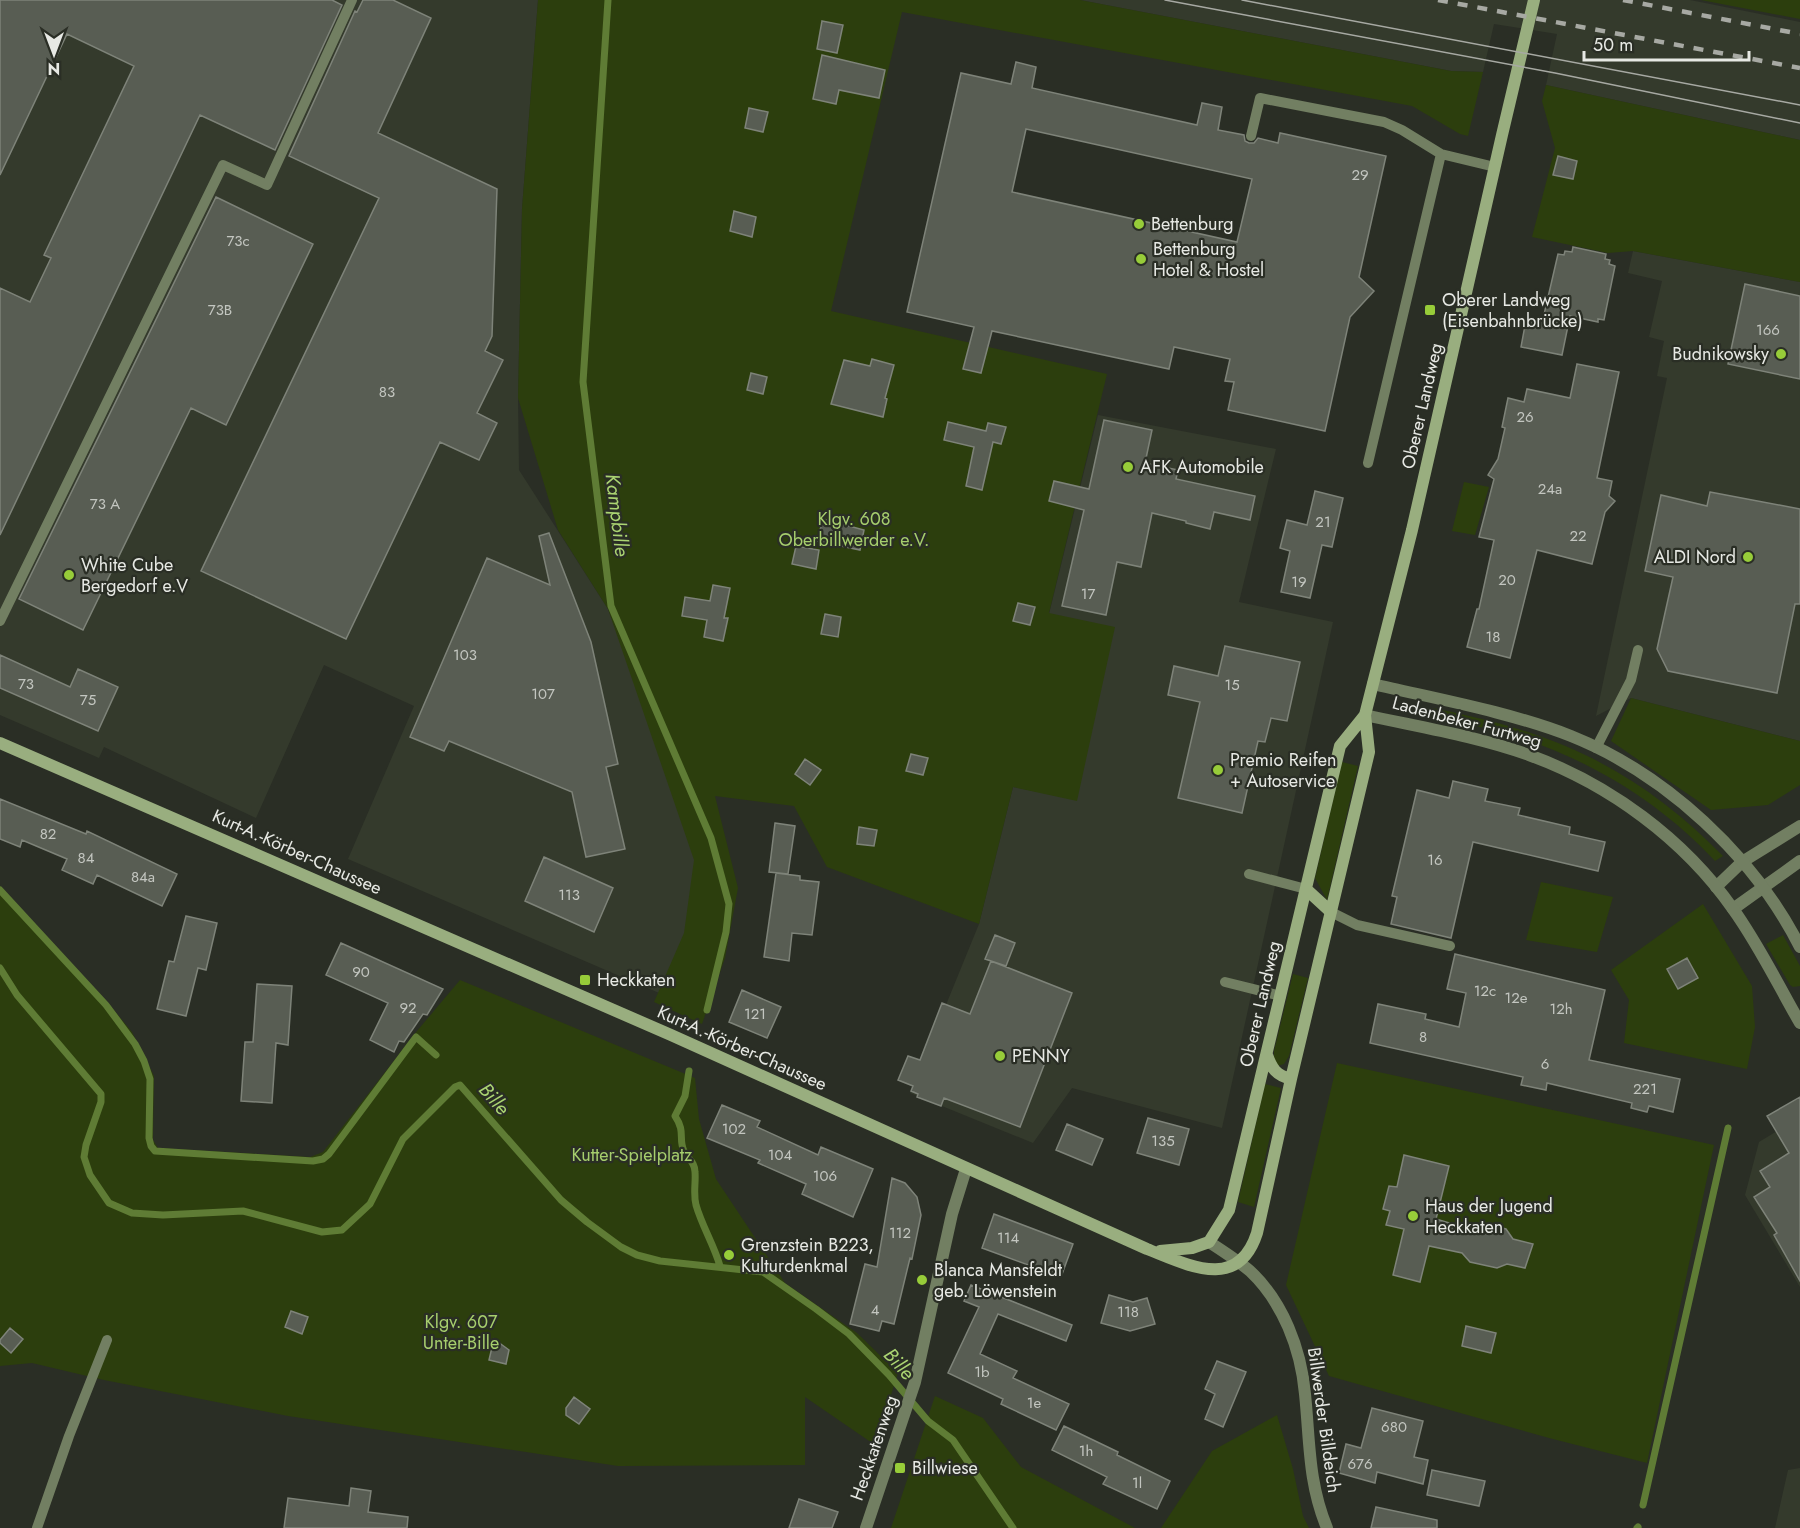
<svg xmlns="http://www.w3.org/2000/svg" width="1800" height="1528" viewBox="0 0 1800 1528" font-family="Jost,sans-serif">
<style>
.built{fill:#343a2c}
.green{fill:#2c3e0d}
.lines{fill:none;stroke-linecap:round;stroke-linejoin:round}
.stream{stroke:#5f7c35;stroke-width:7}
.building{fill:#585d53;stroke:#7e8379;stroke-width:1.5;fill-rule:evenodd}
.service{stroke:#727f62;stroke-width:10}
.minor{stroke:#727f62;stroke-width:12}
.tertiary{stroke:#727f62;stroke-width:12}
.secondary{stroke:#99ae7f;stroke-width:12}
.tram{stroke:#a7a9a3;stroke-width:1.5}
.rail{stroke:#a7a9a3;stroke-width:4.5;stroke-dasharray:10 10;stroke-linecap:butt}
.poi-dot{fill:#97cc39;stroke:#2a2e25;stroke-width:2}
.labels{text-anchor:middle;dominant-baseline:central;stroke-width:4.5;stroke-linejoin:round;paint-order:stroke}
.number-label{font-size:15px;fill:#c3c6c0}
.poi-label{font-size:18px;fill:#e7e9e4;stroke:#2a2e25;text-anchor:start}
.street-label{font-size:18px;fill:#e7e9e4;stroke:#2a2e25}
.park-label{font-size:18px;fill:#a6ce6d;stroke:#2a2e25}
.water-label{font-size:20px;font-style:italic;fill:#abd472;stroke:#2a2e25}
</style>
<rect width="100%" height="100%" fill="#2a2e25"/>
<path class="built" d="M0,0H538L522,209L518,398L519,470L608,609L717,907L701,1011L348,859L414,706L324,665L256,818L104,747L99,758L0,715Z
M1080,0H1690L1800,22V140L1546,85L1557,34L1494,24L1483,72L1451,71Z
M1633,251L1800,282V741L1631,698L1596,716L1667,378L1657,376L1664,341L1649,337L1662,281L1628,273Z
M1098,415L1276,449L1239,602L1333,622L1222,1128L1072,1088L1033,1143L910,1093L979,924L1013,787L1077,800L1049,614Z
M1800,1117V1287L1745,1195L1759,1142Z
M1800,1468V1528H1775L1788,1470Z"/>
<path class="green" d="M538,0H1080L1451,71L1483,72L1468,136L1460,134L1412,106L902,12L831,311L1107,374L1049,613L1115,627L1077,801L1013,787L979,924L827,867L794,806L715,796L738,888L725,958L702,1024L654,1002L684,933L694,860L608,609L558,530L518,398L522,209Z
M1701,0H1800V19Z
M1546,85L1800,140V282L1633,251L1608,253L1532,237L1555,148L1542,101Z
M1464,482L1489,487L1475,535L1452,531Z
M1631,698L1800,741V785L1768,805L1711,810L1611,741Z
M1433,708C1461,714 1490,720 1518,729C1600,754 1663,795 1723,856L1715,861C1661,803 1591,760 1515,736C1487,728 1458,722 1430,716Z
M1342,762L1358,766L1327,900L1315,878Z
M1541,882L1613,897L1597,952L1526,940Z
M0,886L108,1003L132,1032L154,1076L153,1140L158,1148L310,1157L323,1152L417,1031L460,980L695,1078L699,1119L716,1179L785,1283L857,1333L898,1373L875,1445L805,1397V1465L618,1466L288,1416L104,1380L32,1363L0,1366Z
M1703,904L1752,986L1755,1027L1747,1069L1624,1043L1629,1000L1611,970Z
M1783,935L1800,966V986L1793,987L1790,985L1766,944Z
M1293,974L1308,978L1289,1056L1284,1064L1277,1066L1274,1060V1051Z
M1337,1063L1714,1145L1647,1463L1549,1438L1329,1376L1286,1285Z
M1265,1084L1281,1088L1254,1207L1238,1202Z
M935,1396L983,1418L1021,1467L1135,1528H891Z
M1277,1415L1293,1469L1303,1516L1309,1528H1161L1212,1451Z"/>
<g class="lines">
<path class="stream" d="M608,0L583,382L611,606L711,838L729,904L726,932L707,1010
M0,890L106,1005L135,1044L144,1061L150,1079L149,1138L151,1146L155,1151L313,1161L323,1159L329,1154L416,1037L436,1055
M0,968L17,995L101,1094V1102L86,1145L84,1157L90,1175L109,1203L132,1213L163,1215L243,1211L322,1232L342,1230L370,1204L403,1139L455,1087L460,1085L561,1200L587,1222L621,1247L637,1255L660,1261L763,1272L816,1309L849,1334L889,1375L928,1421L953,1440L1013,1528
M689,1071L685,1096L675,1116C686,1132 678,1139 684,1151C688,1159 695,1162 695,1172C696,1183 693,1193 696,1205C702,1226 714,1245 720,1266
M1643,1505L1728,1128
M1637,1528L1638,1527"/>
</g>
<path class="building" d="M0,0H332L342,5L275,150L200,115L0,535V288L30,302L51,258L44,255L134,66L67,34L0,175Z
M363,0H393L431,18L378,133L497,189L492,336L485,351L503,360L477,413L497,423L479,460L440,442L346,639L201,571L379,198L289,156L355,11L357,12Z
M822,21L843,25L837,53L817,49Z
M822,55L885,70L879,98L839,90L836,104L813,99Z
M1016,62L1036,67L1032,88L1197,125L1202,103L1222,107L1218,130L1244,135L1245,141L1249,143H1254L1258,138L1278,143L1280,133L1386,156L1359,277L1374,291L1350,317L1325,431L1228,410L1234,382L1225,381L1230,359L1174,347L1169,369L992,331L981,373L963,369L974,327L907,312L961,73L1011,84ZM1026,129L1252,179L1237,242L1012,192Z
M749,108L768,112L763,132L745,128Z
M1558,156L1577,161L1573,179L1553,175Z
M216,197L313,244L226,425L191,408L83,630L19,599Z
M734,211L756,217L752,237L730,231Z
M1573,247L1606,254L1605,259L1610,260L1609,264L1615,266L1604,320L1598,319V322L1570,316L1562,355L1521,347L1526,320L1537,322L1538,318L1543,319L1558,254L1564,255L1565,251L1572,252Z
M1745,284L1800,296V379L1728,364Z
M872,359L894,365L885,398L887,399L883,417L831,404L844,360L870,366Z
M1577,364L1619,372L1597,478L1612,481L1609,496L1615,501L1605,512L1592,564L1537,550L1510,658L1467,647L1477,609H1479L1494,540L1479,537L1494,479L1488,475L1498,459L1505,428L1502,427L1508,398L1524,402L1527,389L1570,398Z
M751,373L767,377L763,394L747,390Z
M1104,420L1152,430L1145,463L1178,470L1176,479L1255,496L1250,520L1214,512L1210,529L1186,523V521L1152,513L1141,567L1117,562L1106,615L1062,606L1084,510L1049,501L1054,481L1089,489Z
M948,422L986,431L988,423L1006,427L1001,444L993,442L982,490L966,486L974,447L944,440Z
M1315,491L1343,498L1332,547L1322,545L1310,598L1281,592L1290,551L1280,548L1287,520L1307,525Z
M1710,492L1800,509V604H1795L1777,693L1668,671L1657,649L1673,577L1645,571L1661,495L1707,506Z
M823,519L864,530L860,550L817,541Z
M549,533L591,642L618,764L606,767L625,849L586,857L572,792L449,741L444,751L410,737L487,558L550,585L539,536Z
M796,546L819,550L816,569L792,564Z
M713,585L730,588L724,618H728L723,641L704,637L707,620L682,616L685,597L710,601Z
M1018,603L1035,607L1030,625L1013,621Z
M825,614L841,617L838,637L821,634Z
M1225,646L1300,662L1287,721L1271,718L1265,742L1258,741L1242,813L1178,798L1200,702L1168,695L1174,666L1218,676Z
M0,655L70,687L78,669L118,687L98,731L0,688Z
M911,754L928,758L923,775L906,771Z
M805,759L821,770L810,785L795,774Z
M1453,781L1488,789L1485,801L1520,808L1518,815L1570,827L1569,834L1605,842L1598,871L1473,842L1451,938L1391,924L1397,897L1392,896L1417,790L1449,798Z
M0,799L86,834L87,831L177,874L162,906L97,875L93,884L62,870L67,859L22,840L20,847L0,839Z
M775,823L795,826L788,874L769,872Z
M859,827L877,830L874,846L857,844Z
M544,857L613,888L594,932L525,901Z
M776,873L800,876V880L819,882L812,935L792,933L789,961L764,957Z
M186,916L217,923L206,970L198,968L186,1016L157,1009L169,961L174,962Z
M995,935L1015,943L1006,966L985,959Z
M341,943L443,989L427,1015L423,1014L404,1042L399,1041L394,1052L370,1040L388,1003L326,975Z
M1455,954L1605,990L1589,1060L1680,1079L1673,1112L1649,1106L1647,1112L1631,1108L1632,1103L1547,1083L1546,1090L1521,1085L1523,1077L1370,1043L1378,1004L1426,1014L1425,1019L1459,1027L1466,993L1447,989Z
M1687,958L1698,978L1678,989L1667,969Z
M991,961L1072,993L1020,1127L944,1098L941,1106L917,1097L918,1094L911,1091L913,1086L898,1080L908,1056L920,1060L942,1003L970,1014Z
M257,984L292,986L288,1045L276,1043L272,1103L241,1101L245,1042H253Z
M742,990L781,1007L767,1038L729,1022Z
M1800,1097V1281L1774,1235L1777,1233L1754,1197L1770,1187L1760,1171L1789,1153L1767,1116Z
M722,1105L760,1121L757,1127L818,1155L821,1147L873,1169L853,1217L802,1194L806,1184L758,1163L760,1160L707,1138Z
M1148,1118L1189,1129L1179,1165L1137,1153Z
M1067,1124L1103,1139L1092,1165L1056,1150Z
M1404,1155L1449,1166L1436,1219L1469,1229L1481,1223L1506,1229L1513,1239L1533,1244L1525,1268L1507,1264L1497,1268L1470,1262L1462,1253L1429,1246L1420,1282L1393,1275L1404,1229L1386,1225L1390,1211L1383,1209L1389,1186L1397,1187Z
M892,1178L905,1183L917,1197L921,1215L912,1259L910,1258L894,1324L882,1321L879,1331L850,1324L865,1264L877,1267Z
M994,1214L1073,1244L1061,1277L982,1248Z
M971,1285L1072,1325L1066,1341L998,1314L980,1354L1017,1371L1013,1378L1069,1404L1056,1430L1001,1404L1003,1399L948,1373L979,1307L964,1301Z
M1109,1295L1133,1302L1147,1298L1155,1324L1130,1331L1101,1323Z
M291,1311L308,1317L302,1334L285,1327Z
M1466,1326L1496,1333L1491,1353L1462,1346Z
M10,1328L23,1339L11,1353L0,1343V1340Z
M494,1339L509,1350L506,1364L489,1360Z
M1217,1361L1246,1372L1223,1427L1205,1419L1215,1394L1205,1389Z
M574,1397L590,1409L579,1424L566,1415V1408Z
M1372,1408L1423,1421L1414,1457L1428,1460L1423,1484L1377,1472L1375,1483L1339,1473L1346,1444L1361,1448Z
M1064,1426L1118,1452L1117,1455L1170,1481L1157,1509L1103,1484L1107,1477L1052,1450Z
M1432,1470L1485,1481L1479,1506L1427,1495Z
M351,1488L371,1491L368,1512L408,1517L407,1528H284L288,1498L349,1506Z
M799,1499L838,1512L832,1528H789Z
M1376,1507L1437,1520V1528H1371Z"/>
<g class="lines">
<path class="service" d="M1251,136L1260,98L1384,122L1402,130L1441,154L1495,167
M1368,463L1441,154
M0,621L223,165L267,185L352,0
M1596,748L1631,680L1638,650
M1249,874L1306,889
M1331,912L1357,925L1450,946
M1225,982L1281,996
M37,1528L69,1436L107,1340"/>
<path class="minor" d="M1716,887L1742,862L1800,826
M1733,909L1800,861
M1209,1242C1223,1251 1237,1260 1250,1271C1283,1302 1301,1349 1305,1394C1310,1442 1308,1482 1327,1528
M866,1528L915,1382L952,1214L966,1169"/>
<path class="tertiary" d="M1373,684C1437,699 1510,712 1571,736C1666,774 1754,856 1800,947
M1365,715C1419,727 1476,736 1529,755C1609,784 1684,839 1733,909C1759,945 1778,985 1800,1023"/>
<path class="secondary" d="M0,743L671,1035L1147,1249C1188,1265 1238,1292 1257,1233L1291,1079L1369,752L1365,715L1412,530L1502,135L1534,0
M1306,889L1331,912
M1267,1055C1272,1069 1276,1075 1291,1079
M1160,1251L1192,1248L1209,1242L1229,1210L1340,746L1365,715"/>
<path class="tram" d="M1165,0L1555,73L1800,123
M1242,0L1800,105"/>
<path class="rail" d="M1438,0L1800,68
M1623,0L1800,34"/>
</g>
<g class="poi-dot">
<circle cx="1139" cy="224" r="6"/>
<circle cx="1141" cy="259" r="6"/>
<rect x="1424" y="304" width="12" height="12" rx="3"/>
<circle cx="1781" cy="354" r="6"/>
<circle cx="1128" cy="467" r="6"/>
<circle cx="1748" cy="557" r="6"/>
<circle cx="69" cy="575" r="6"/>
<circle cx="1218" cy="770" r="6"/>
<rect x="579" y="974" width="12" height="12" rx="3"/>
<circle cx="1000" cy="1056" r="6"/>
<circle cx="1413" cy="1216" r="6"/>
<circle cx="729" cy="1255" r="6"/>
<circle cx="922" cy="1280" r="6"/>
<rect x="894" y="1462" width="12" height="12" rx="3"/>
</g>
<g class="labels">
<g class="number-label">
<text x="1360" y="175">29</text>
<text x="238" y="241">73c</text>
<text x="220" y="310">73B</text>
<text x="1768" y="330">166</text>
<text x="387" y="392">83</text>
<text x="1525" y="417">26</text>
<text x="1550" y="489">24a</text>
<text x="105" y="504">73 A</text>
<text x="1323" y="522">21</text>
<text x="1578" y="536">22</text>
<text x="1507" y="580">20</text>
<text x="1299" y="582">19</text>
<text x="1088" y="594">17</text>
<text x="1493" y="637">18</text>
<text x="465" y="655">103</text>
<text x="26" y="684">73</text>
<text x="1232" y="685">15</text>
<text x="543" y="694">107</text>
<text x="88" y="700">75</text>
<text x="48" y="834">82</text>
<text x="86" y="858">84</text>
<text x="1435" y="860">16</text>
<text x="143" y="877">84a</text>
<text x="569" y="895">113</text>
<text x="361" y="972">90</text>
<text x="1485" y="991">12c</text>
<text x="1516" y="998">12e</text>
<text x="408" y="1008">92</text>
<text x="1561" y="1009">12h</text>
<text x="755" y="1014">121</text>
<text x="1423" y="1037">8</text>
<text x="1545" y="1064">6</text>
<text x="1645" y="1089">221</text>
<text x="734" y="1129">102</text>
<text x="1163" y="1141">135</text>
<text x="780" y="1155">104</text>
<text x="825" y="1176">106</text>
<text x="900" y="1233">112</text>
<text x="1008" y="1238">114</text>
<text x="875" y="1310">4</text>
<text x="1128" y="1312">118</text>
<text x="982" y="1372">1b</text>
<text x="1034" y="1403">1e</text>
<text x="1394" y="1427">680</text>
<text x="1086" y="1451">1h</text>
<text x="1360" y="1464">676</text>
<text x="1137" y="1483">1l</text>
</g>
<g class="poi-label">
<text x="1151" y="224">Bettenburg</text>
<text x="1153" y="249">Bettenburg<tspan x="1153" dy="21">Hotel &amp; Hostel</tspan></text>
<text x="1442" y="300">Oberer Landweg<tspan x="1442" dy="21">(Eisenbahnbrücke)</tspan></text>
<text x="1769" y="354" text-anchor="end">Budnikowsky</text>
<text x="1140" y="467">AFK Automobile</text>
<text x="1736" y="557" text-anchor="end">ALDI Nord</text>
<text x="81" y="565">White Cube<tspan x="81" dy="21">Bergedorf e.V</tspan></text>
<text x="1230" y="760">Premio Reifen<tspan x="1230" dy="21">+ Autoservice</tspan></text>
<text x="597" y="980">Heckkaten</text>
<text x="1012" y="1056">PENNY</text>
<text x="1425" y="1206">Haus der Jugend<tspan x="1425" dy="21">Heckkaten</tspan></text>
<text x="741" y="1245">Grenzstein B223,<tspan x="741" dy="21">Kulturdenkmal</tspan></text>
<text x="934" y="1270">Blanca Mansfeldt<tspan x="934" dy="21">geb. Löwenstein</tspan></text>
<text x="912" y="1468">Billwiese</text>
</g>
<g class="street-label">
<text transform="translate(1422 406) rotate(-77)">Oberer Landweg</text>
<text transform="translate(1467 722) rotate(15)">Ladenbeker Furtweg</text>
<text transform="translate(297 852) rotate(24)">Kurt-A.-Körber-Chaussee</text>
<text transform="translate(1260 1004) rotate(-77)">Oberer Landweg</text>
<text transform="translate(742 1048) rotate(24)">Kurt-A.-Körber-Chaussee</text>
<text transform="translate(1324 1420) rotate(82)">Billwerder Billdeich</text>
<text transform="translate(874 1448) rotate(-71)">Heckkatenweg</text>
</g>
<g class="park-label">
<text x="854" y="519">Klgv. 608<tspan x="854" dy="21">Oberbillwerder e.V.</tspan></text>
<text x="632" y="1155">Kutter-Spielplatz</text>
<text x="461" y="1322">Klgv. 607<tspan x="461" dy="21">Unter-Bille</tspan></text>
</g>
<g class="water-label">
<text transform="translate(617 515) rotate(83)">Kampbille</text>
<text transform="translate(494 1099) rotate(49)">Bille</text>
<text transform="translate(899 1364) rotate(48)">Bille</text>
</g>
</g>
<g transform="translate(54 54) rotate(180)" stroke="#2a2e25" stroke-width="4.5" paint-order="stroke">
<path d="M0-4.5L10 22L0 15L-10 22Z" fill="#e7e9e4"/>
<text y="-9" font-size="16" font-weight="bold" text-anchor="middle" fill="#e7e9e4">N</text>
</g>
<path d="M1584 51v9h165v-9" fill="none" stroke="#e7e9e4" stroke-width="3"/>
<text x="1593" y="51" font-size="18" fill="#e7e9e4" stroke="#2a2e25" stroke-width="4.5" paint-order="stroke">50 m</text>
</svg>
